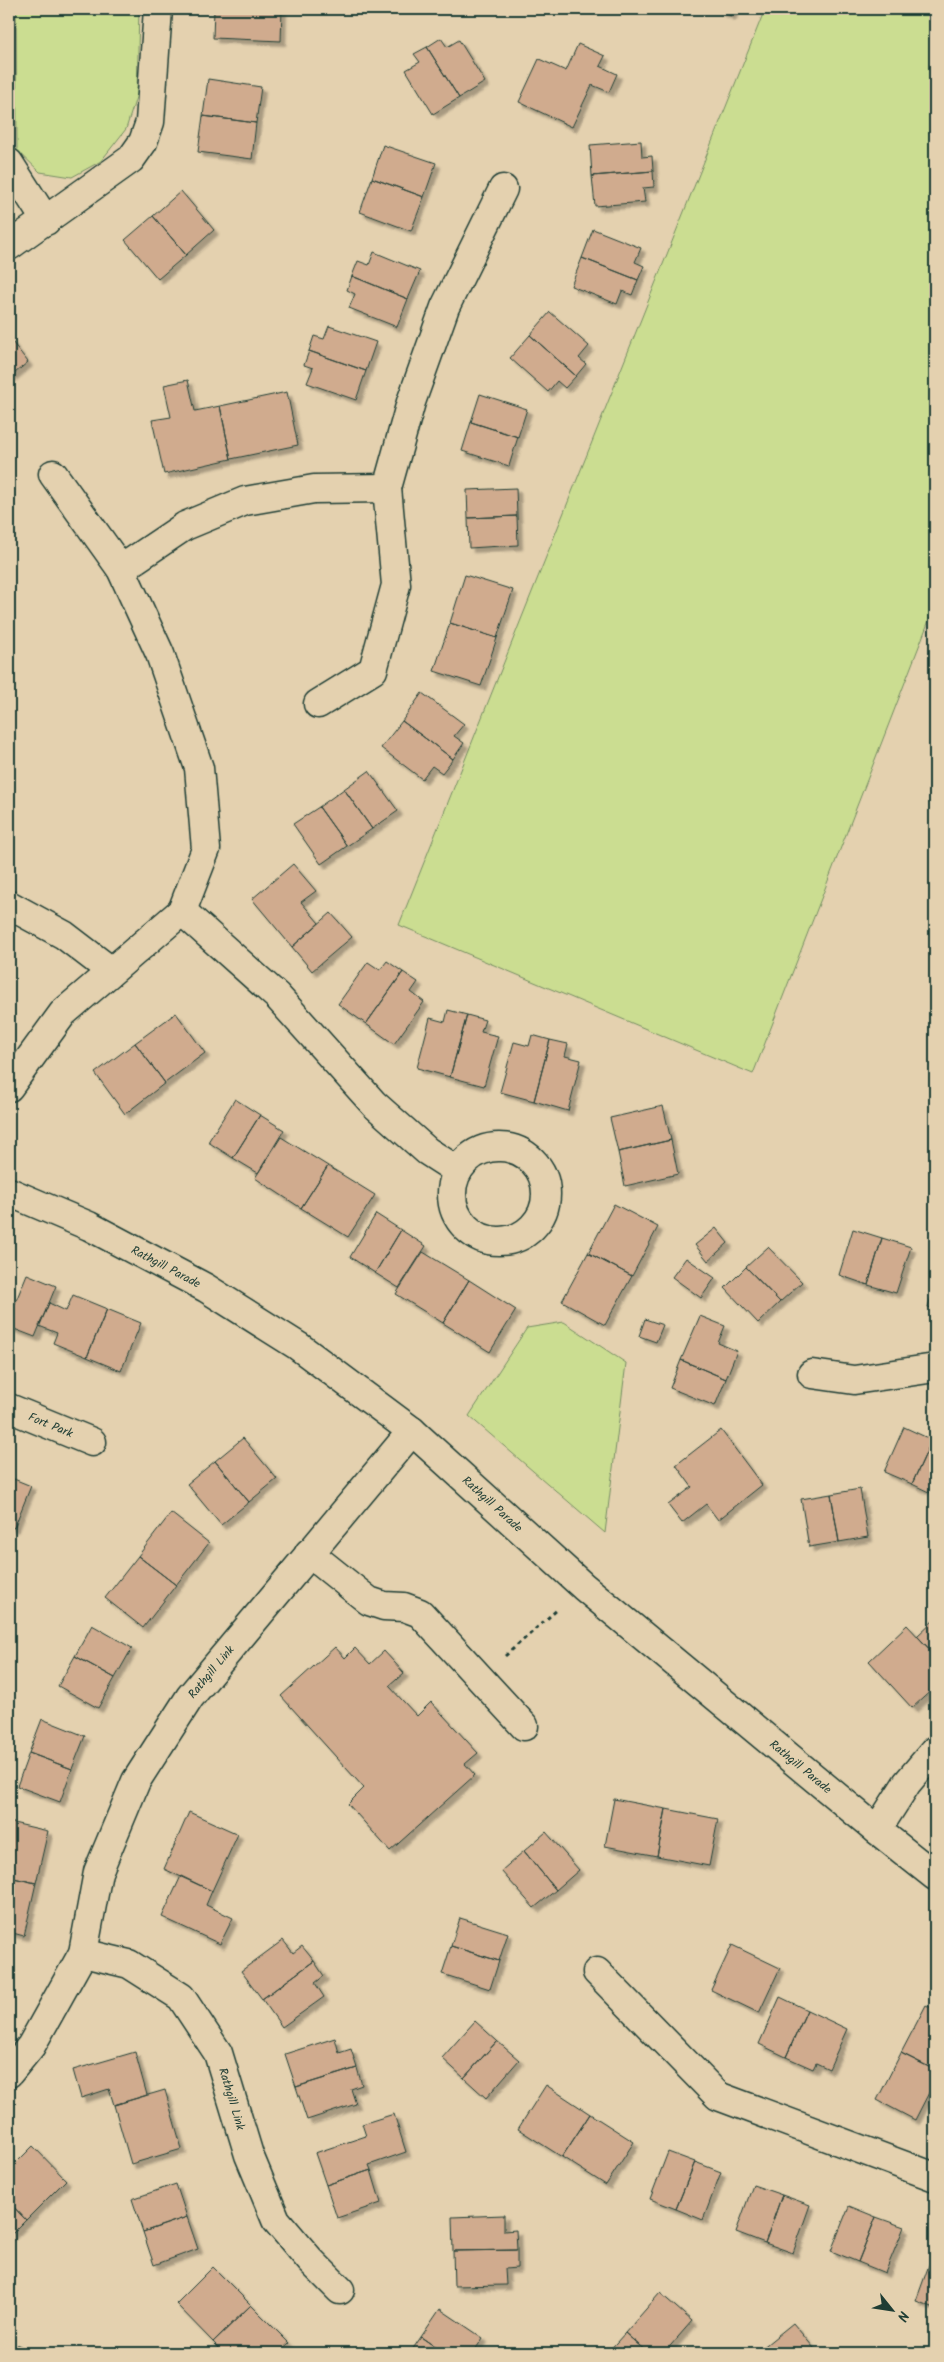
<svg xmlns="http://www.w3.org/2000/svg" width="944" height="2362" viewBox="0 0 944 2362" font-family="Kalam,sans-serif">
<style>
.green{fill:#cbdd91;stroke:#758d62}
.building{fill:#d0ab8e;stroke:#1f3d34;filter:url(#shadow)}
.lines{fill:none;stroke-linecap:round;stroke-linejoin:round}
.minor-casing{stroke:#1f3d34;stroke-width:31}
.path{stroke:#1f3d34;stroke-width:3;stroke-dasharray:4 4;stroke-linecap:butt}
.minor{stroke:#e4d1af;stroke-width:28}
.labels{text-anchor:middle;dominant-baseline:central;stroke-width:4;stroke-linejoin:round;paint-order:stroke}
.street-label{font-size:12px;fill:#1f3d34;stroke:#e4d1af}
</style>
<defs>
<filter id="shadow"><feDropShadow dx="4.5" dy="4.5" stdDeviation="1" flood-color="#0004"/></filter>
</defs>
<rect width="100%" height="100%" fill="#e4d1af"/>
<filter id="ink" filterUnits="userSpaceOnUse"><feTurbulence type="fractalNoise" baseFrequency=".02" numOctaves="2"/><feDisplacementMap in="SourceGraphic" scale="10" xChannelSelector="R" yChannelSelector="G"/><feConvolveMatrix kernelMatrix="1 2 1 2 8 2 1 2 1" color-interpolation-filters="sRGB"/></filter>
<g filter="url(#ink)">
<path class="green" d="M16,9H139L137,94L126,129L101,161L72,177L40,172L17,150Z
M765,9H935V605L753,1074L399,925Z
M564,1322L626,1363L605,1533L469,1416L527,1328Z"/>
<path class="building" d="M214,9H282L281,41L213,38Z
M716,9H734L731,16Z
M441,38L447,47L459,40L485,82L459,98L427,47Z
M578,44L605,56L600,66L617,74L609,92L592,85L572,127L519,102L539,59L566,71Z
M427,47L459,98L433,114L406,70L420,62L414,54Z
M208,79L261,87L256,123L203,116Z
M203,116L256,123L252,159L198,152Z
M641,141L642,157L652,156L653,171L592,176L590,145Z
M383,145L436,163L424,197L372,178Z
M653,171L654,187L643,188L645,202L595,206L592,176Z
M372,178L424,197L411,231L360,212Z
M181,191L214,230L186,255L153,216Z
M153,216L186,255L158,279L125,240Z
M593,229L641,248L635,262L644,266L638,280L582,258Z
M374,252L420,271L408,299L352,276L358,261L369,265Z
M582,258L638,280L632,295L622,291L617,304L571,286Z
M352,276L408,299L397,327L349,308L355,294L347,290Z
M550,312L589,346L579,358L586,364L576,376L530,335Z
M329,326L376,342L366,371L309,351L314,336L324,339Z
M530,335L576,376L565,388L557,381L548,392L510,358Z
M9,338L28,362L9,378Z
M309,351L366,371L356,400L307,383L313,368L304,365Z
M188,380L195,411L220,406L231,459L164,474L152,420L171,417L164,385Z
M287,392L298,445L231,459L220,406Z
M480,394L527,409L518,437L471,422Z
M471,422L518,437L509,466L462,451Z
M516,488L517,516L468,518L467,490Z
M517,516L518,545L469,548L468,518Z
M465,575L513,590L497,638L450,623Z
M450,623L497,638L481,686L434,671Z
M422,693L464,724L454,736L464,743L453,759L402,721Z
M402,721L453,759L442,773L432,766L422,779L381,748Z
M369,771L398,811L372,829L344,789Z
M344,789L372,829L347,846L319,807Z
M319,807L347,846L321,864L293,824Z
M293,864L316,891L301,902L319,923L292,947L252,899Z
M331,913L352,937L312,971L292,947Z
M387,961L403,972L366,1024L338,1004L368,962L380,970Z
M403,972L418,982L411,992L424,1002L394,1044L366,1024Z
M448,1010L467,1015L450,1077L417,1068L430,1018L445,1022Z
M176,1013L205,1053L165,1083L135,1043Z
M467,1015L485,1020L481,1032L498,1036L484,1086L450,1077Z
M532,1035L550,1040L534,1101L500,1092L514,1042L529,1046Z
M550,1040L568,1044L565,1056L581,1060L568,1111L534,1101Z
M135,1043L165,1083L125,1114L95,1073Z
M235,1099L260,1115L233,1158L208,1142Z
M663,1106L671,1140L618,1152L610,1118Z
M260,1115L284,1130L258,1173L233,1158Z
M281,1137L328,1166L301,1208L255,1178Z
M671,1140L678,1174L625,1186L618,1152Z
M328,1166L375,1195L348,1237L301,1208Z
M614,1204L658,1227L632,1276L588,1253Z
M376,1214L401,1230L375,1273L350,1257Z
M716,1228L728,1243L708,1261L695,1245Z
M853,1229L882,1238L868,1285L839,1275Z
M401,1230L426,1246L399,1288L375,1273Z
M882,1238L911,1247L896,1293L868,1285Z
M768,1247L802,1282L780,1302L746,1267Z
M423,1252L469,1280L443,1323L396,1294Z
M588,1253L632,1276L605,1325L562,1301Z
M686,1258L715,1278L701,1298L672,1277Z
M746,1267L780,1302L758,1323L725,1288Z
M27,1274L56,1286L35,1337L9,1327V1318Z
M469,1280L516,1310L490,1352L443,1323Z
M935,1283V1309L928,1307Z
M73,1295L107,1309L87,1357L53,1343L57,1333L39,1326L49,1303L66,1311Z
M107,1309L141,1323L121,1371L87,1357Z
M700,1316L725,1326L718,1343L737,1351L726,1379L681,1360Z
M645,1319L663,1325L656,1342L639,1336Z
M681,1360L726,1379L715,1406L670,1388Z
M904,1427L932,1440L912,1484L884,1472Z
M721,1430L762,1485L718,1520L706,1504L682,1523L668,1505L692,1487L676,1465Z
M243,1438L277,1479L249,1502L215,1461Z
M932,1440L935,1441V1495L912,1484Z
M215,1461L249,1502L221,1525L187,1484Z
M9,1477L31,1486L14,1528L9,1526Z
M860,1489L868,1537L839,1542L831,1494Z
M831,1494L839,1542L809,1547L801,1499Z
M171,1513L209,1543L176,1585L138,1556Z
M138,1556L176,1585L143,1628L105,1598Z
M935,1619V1655L917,1636Z
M92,1625L132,1648L115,1678L75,1656Z
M907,1625L935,1655V1687L912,1708L869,1661Z
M335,1647L345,1658L355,1648L370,1664L384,1651L404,1673L389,1686L417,1716L431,1702L478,1753L465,1764L475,1775L390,1851L348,1804L364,1788L281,1696Z
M75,1656L115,1678L98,1708L58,1686Z
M42,1719L85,1736L72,1769L29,1753Z
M29,1753L72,1769L60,1802L17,1786Z
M614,1799L666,1809L657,1856L605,1846Z
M666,1809L718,1819L709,1866L657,1856Z
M189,1812L238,1834L212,1891L164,1869Z
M9,1822L48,1831L36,1883L9,1877Z
M546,1832L579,1870L556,1890L524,1851Z
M524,1851L556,1890L534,1908L501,1871Z
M181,1876L212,1891L206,1905L233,1918L220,1944L162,1917Z
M9,1877L36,1883L24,1936L9,1932Z
M460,1918L508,1933L499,1961L451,1946Z
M283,1940L293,1953L302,1946L314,1961L262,1999L241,1971Z
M732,1945L780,1968L759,2013L711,1990Z
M451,1946L499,1961L490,1989L442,1974Z
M314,1961L324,1976L315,1983L324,1997L282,2027L262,1999Z
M780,1997L807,2010L786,2057L759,2044Z
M926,2005L935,2010V2070L901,2053Z
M807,2010L847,2029L829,2069L816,2063L813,2069L786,2057Z
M475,2021L497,2041L464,2078L442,2058Z
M335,2038L339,2053L351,2049L357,2068L296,2087L285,2054Z
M497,2041L519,2060L486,2098L464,2078Z
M135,2052L147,2095L114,2105L109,2089L81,2098L73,2070Z
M901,2053L935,2070V2081L915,2120L877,2100Z
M357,2068L362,2085L351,2089L356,2104L307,2120L296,2087Z
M546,2085L590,2114L562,2157L518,2129Z
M165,2090L182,2149L131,2164L114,2105Z
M394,2114L406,2152L369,2165L371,2170L326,2185L315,2153L366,2136L362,2124Z
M590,2114L634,2142L606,2185L562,2157Z
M33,2146L66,2180L26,2220L9,2202V2170Z
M668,2152L695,2162L676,2209L650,2199Z
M695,2162L721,2172L703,2220L676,2209Z
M371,2170L381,2203L337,2218L326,2185Z
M176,2184L187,2217L143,2232L132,2199Z
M753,2185L782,2195L765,2243L736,2232Z
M782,2195L810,2205L793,2253L765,2243Z
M9,2202L26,2220L9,2237Z
M849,2206L876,2217L858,2262L831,2251Z
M504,2215V2231L516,2230L517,2250L453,2251L452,2217Z
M187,2217L198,2249L154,2265L143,2232Z
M876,2217L904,2227L885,2273L858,2262Z
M517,2250V2268L505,2269L506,2285L454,2286L453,2251Z
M934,2251L935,2252V2308L916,2301Z
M213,2267L251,2305L213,2342L176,2304Z
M660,2293L692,2321L664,2353H648L625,2333Z
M251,2305L289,2343L278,2353H224L213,2342Z
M440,2309L483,2338L475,2350L479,2353H444L421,2337Z
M793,2323L818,2353H756Z
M625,2333L648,2353H607Z
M421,2337L444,2353H410Z"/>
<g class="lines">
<g class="minor-casing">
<g id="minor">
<path d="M9,163L46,221"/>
<path d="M9,246L131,159L143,142L150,122L158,9"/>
<path d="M121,569L185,526L245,501L314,489L387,488"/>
<path d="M318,704L373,670L396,585L387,488L411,402L445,307L503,189"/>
<path d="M9,905L64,935L111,971"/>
<path d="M182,911L277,996L374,1104L427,1151L458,1171"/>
<path d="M9,1087L63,1013L182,911L206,849L199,768L160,654L121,569L53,474"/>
<circle cx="499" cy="1194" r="47"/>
<path id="s1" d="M9,1192L89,1226L206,1288L298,1346L412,1431L584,1587L877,1830L935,1876"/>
<path d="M812,1374L854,1380L935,1368"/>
<path id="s2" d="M9,1408L92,1442"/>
<path d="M309,1553L369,1601L384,1606L404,1607L420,1613L524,1726"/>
<path d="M877,1830L907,1783L935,1750"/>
<path id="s3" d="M83,1953L129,1964L181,1997L218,2053L249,2155L276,2220L310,2260L340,2290"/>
<path d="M597,1972L718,2096L935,2177"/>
<path id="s4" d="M9,2073L31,2046L83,1953L98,1872L136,1781L190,1697L412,1431"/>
</g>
</g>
<path class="path" d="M505,1656L558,1609
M9,2343L38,2353"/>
<use href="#minor" class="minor"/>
</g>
</g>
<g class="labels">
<g class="street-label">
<text stroke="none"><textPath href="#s1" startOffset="174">Rathgill Parade</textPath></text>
<text stroke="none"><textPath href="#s2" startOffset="45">Fort Park</textPath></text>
<text stroke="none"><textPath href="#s1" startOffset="579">Rathgill Parade</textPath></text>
<text stroke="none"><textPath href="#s4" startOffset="455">Rathgill Link</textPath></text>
<text stroke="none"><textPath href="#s1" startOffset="984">Rathgill Parade</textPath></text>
<text stroke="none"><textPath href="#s3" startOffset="224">Rathgill Link</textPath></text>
</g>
</g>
<rect width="944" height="2362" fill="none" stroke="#e4d1af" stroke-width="30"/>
<rect x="15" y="15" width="914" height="2332" fill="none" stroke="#1f3d34" stroke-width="2" filter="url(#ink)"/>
<g transform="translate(892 2310) rotate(120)" stroke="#e4d1af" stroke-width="4" paint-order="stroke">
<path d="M0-4L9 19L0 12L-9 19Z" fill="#1f3d34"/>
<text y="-8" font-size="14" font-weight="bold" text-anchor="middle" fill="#1f3d34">N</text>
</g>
</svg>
